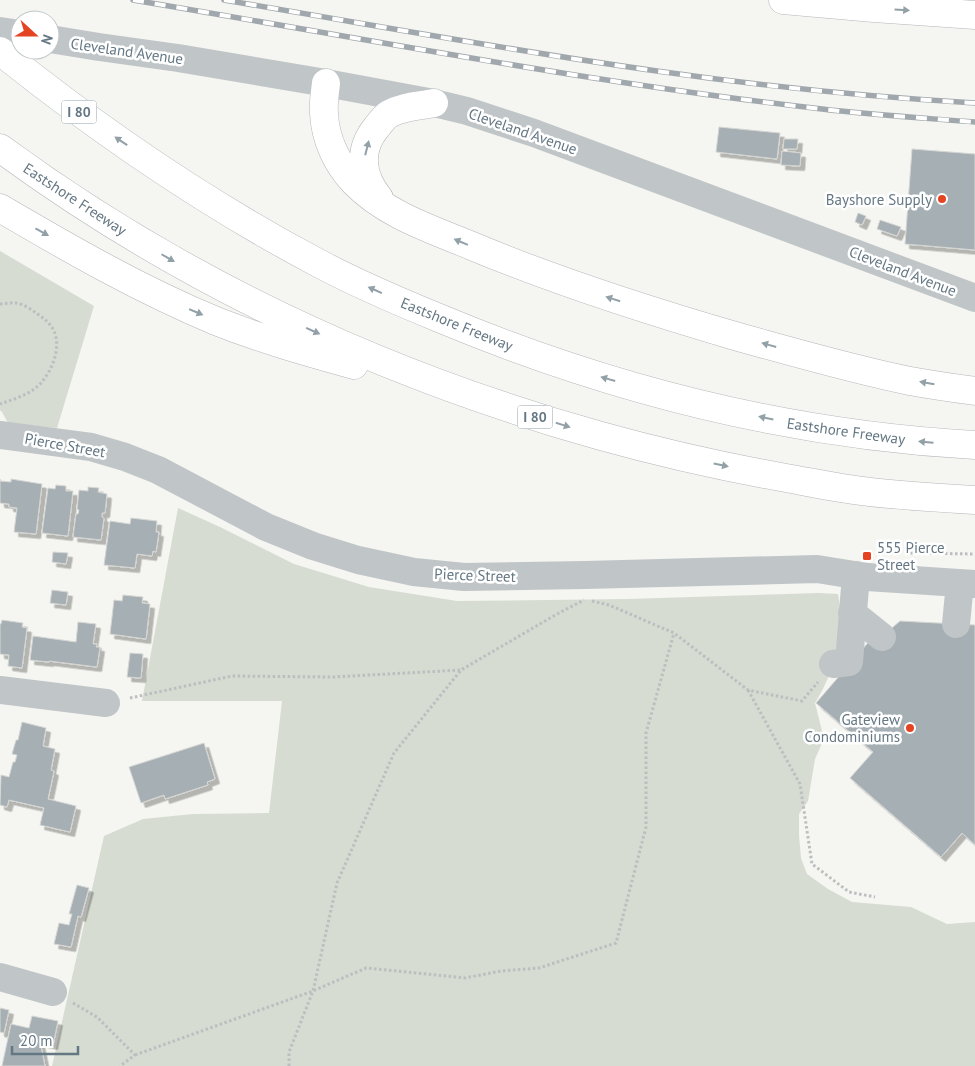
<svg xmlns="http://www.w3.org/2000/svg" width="975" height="1066" viewBox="0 0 975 1066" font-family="'PT Sans',sans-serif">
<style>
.green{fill:#d6dcd2}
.building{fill:#a6b0b4;stroke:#d6d6d4;filter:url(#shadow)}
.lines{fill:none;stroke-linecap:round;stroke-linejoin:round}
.highway-casing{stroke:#b3b7ba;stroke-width:29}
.path{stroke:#bcbec0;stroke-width:3;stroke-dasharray:2.5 2.5;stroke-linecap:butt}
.minor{stroke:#c0c5c7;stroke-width:28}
.highway{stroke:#fff;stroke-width:28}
.rail-casing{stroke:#a1a8ad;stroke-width:5.5}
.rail{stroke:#fff;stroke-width:4;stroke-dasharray:11;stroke-linecap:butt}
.oneway{fill:#92a0a8}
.poi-dot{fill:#e44422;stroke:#fff;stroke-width:2}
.labels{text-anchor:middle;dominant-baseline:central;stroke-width:5;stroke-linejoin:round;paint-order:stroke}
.shield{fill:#fff;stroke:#92a0a8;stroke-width:1}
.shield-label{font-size:14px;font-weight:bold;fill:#647783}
.street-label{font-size:15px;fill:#647783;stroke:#fff}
.poi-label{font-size:15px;fill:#647783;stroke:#fff;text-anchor:end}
</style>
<defs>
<filter id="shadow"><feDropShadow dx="4.5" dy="4.5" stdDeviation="0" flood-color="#0004"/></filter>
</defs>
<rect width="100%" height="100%" fill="#f5f5f1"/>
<path class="green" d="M0,251L94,306L57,428L8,423L2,412L0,410Z
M178,508L220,527L294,564L369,587L457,601L627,599L819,593L838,594C839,600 840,607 841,613C843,645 831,677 815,703L824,739L815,759L808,801L799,814V835L801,858L807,874L828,889L852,902L911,907L947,924L975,922V1066H52L104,836L143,819L193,814L269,813L282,701H142Z"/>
<path class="building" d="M719,127L780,133L777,159L716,152Z
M784,139H798L797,149H783Z
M912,149L975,154V250L905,244Z
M782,151L801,153L800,166L781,165Z
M858,213L866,216L862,225L855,222Z
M880,220L901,227L897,236L877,229Z
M0,479V481L11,482V479L42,484L36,534L14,532L17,508L9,507V504L0,503Z
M56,485L66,486V491H73L68,536L42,533L48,488L55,489Z
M88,487L99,488L98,492L107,494L105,513H102V517L104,518L101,540L73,537L76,514H78L79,510L77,509L79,490L88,491Z
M131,518L157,521L156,532H159L156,552L153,551L152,556L137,554L135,568L104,565L110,521L130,524Z
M53,552L68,553L66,564L52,562Z
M52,590L68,592L66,605L50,603Z
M123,595L143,597L142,603L150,604L146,639L110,634L114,600L122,601Z
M2,620L23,623L22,627L27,628L22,668L8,666L9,655L0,654V624H1Z
M900,621L975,625V845L962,833L941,857L850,778L873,752L816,703L873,637L877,641Z
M78,622L96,624L93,644H97L96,647H100L97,667L49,661V662L30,660L33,636L76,642Z
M130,653L143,654L141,678L127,677Z
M22,722L46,728L43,746L55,749L51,770L54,771L48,799L76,806L70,832L40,825L44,808L9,800L7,807L0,805L1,775L9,777L13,762H15L17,755L12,754L16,740H18Z
M204,743L215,779L207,782L208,785L165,799L164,795L141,803L129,767Z
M77,885L89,888L81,917L78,916L71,947L54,944L59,923L69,925L72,914H69Z
M0,1008L9,1010L4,1033L0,1032Z
M32,1016L58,1021L53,1045L40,1042L45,1066H2L11,1024L29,1028Z"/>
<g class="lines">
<g class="highway-casing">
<path id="highway" d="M783,0L874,8L975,15
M0,51C101,132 208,205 322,265C360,285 400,302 439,318C609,389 791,435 975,445
M326,83C325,93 323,103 324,113C325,139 337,164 354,182C386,215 431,229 472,246C558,282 646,310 735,336C793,352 851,369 910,381C932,385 953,388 975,391
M0,148C181,281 386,376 601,436C662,453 724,467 786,478C814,483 842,489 870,492C905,496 940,498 975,500
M379,198C361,176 358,150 376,128C380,123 384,117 389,114C403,106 420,106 434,103
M0,208C70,249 141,290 216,321C261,339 307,352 354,365"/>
</g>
<path class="path" d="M0,304C5,304 11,302 16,303C23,304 31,309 36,313C43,318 49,322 53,329C62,346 53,369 41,383C30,395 14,399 0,404
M910,553L975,554
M592,601L609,605L674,633L748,690L802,701L818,682
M748,690L800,784L812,864L849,892L875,897
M130,698L232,676L333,677L461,670
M73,1003L97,1017L135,1055L120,1066
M135,1055L313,991L366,968L465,978L501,971L539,968L616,943L646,827V733L674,633
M289,1066V1052L313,991L337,883L394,753L461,670L557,614L584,600"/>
<path class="minor" d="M0,31L20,34
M50,39L99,47L178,58L326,83L434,103L467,111L534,133L975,298
M0,435L91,447L125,457L158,470L266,527L313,546L358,560L414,572L464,577L585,575L817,569L867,577L975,584
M852,613L882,637
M956,624L960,583
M833,664L849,662L856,575
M0,690L106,703
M0,977L53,992"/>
<use href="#highway" class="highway"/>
<g class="rail-casing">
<path id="rail" d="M133,0C362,38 591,83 822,109C873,115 924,118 975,122
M224,0C368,24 512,51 657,71C762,86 868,97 975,103"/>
</g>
<use href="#rail" class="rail"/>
</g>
<defs><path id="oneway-solid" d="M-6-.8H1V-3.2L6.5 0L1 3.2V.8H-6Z" transform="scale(1.25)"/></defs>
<g class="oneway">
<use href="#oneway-solid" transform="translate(902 10) rotate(4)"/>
<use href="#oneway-solid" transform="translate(121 141) rotate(-146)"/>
<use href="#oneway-solid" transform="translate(367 148) rotate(-76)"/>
<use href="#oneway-solid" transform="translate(42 232) rotate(29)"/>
<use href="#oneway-solid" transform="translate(461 242) rotate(-157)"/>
<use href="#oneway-solid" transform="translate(168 258) rotate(30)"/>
<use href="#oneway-solid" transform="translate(375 290) rotate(-156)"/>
<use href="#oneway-solid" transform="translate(613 299) rotate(-162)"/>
<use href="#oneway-solid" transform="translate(196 312) rotate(23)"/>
<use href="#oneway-solid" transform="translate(313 331) rotate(24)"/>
<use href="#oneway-solid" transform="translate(769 345) rotate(-164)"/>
<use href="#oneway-solid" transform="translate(608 379) rotate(-164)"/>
<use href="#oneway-solid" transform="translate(927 383) rotate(-170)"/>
<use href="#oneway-solid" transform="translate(766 418) rotate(-168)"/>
<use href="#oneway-solid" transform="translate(563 425) rotate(17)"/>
<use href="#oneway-solid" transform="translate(926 442) rotate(-175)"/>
<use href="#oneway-solid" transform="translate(721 465) rotate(12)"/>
</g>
<g class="poi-dot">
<circle cx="942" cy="199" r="5"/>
<rect x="862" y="551" width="10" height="10" rx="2.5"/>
<circle cx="910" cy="728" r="5"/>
</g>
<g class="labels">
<g class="shield">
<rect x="61.5" y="100.5" width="35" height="23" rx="4"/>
<rect x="517.5" y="405.5" width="35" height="23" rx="4"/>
</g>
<g class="shield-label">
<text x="79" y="112">I 80</text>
<text x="535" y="417">I 80</text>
</g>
<g class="street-label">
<text transform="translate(127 51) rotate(8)">Cleveland Avenue</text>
<text transform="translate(523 131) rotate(19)">Cleveland Avenue</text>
<text transform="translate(75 199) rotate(33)">Eastshore Freeway</text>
<text transform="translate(903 271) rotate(21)">Cleveland Avenue</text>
<text transform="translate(457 324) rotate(22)">Eastshore Freeway</text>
<text transform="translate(846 431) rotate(8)">Eastshore Freeway</text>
<text transform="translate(65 445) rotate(10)">Pierce Street</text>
<text transform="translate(475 575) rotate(2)">Pierce Street</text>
</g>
<g class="poi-label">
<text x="932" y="199">Bayshore Supply</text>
<text x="877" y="547" text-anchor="start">555 Pierce<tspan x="877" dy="17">Street</tspan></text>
<text x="900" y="719">Gateview<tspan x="900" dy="17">Condominiums</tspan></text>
</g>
</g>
<g transform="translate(35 35) rotate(111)"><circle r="24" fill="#ffffff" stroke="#c1c9cd"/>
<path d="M0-4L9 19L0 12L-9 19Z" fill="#e44422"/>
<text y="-8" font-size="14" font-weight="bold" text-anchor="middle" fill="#647783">N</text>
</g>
<path d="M12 1046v8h66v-8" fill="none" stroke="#647783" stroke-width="2.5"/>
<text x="20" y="1046" font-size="15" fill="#647783" stroke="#ffffff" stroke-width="4" paint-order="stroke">20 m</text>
</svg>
